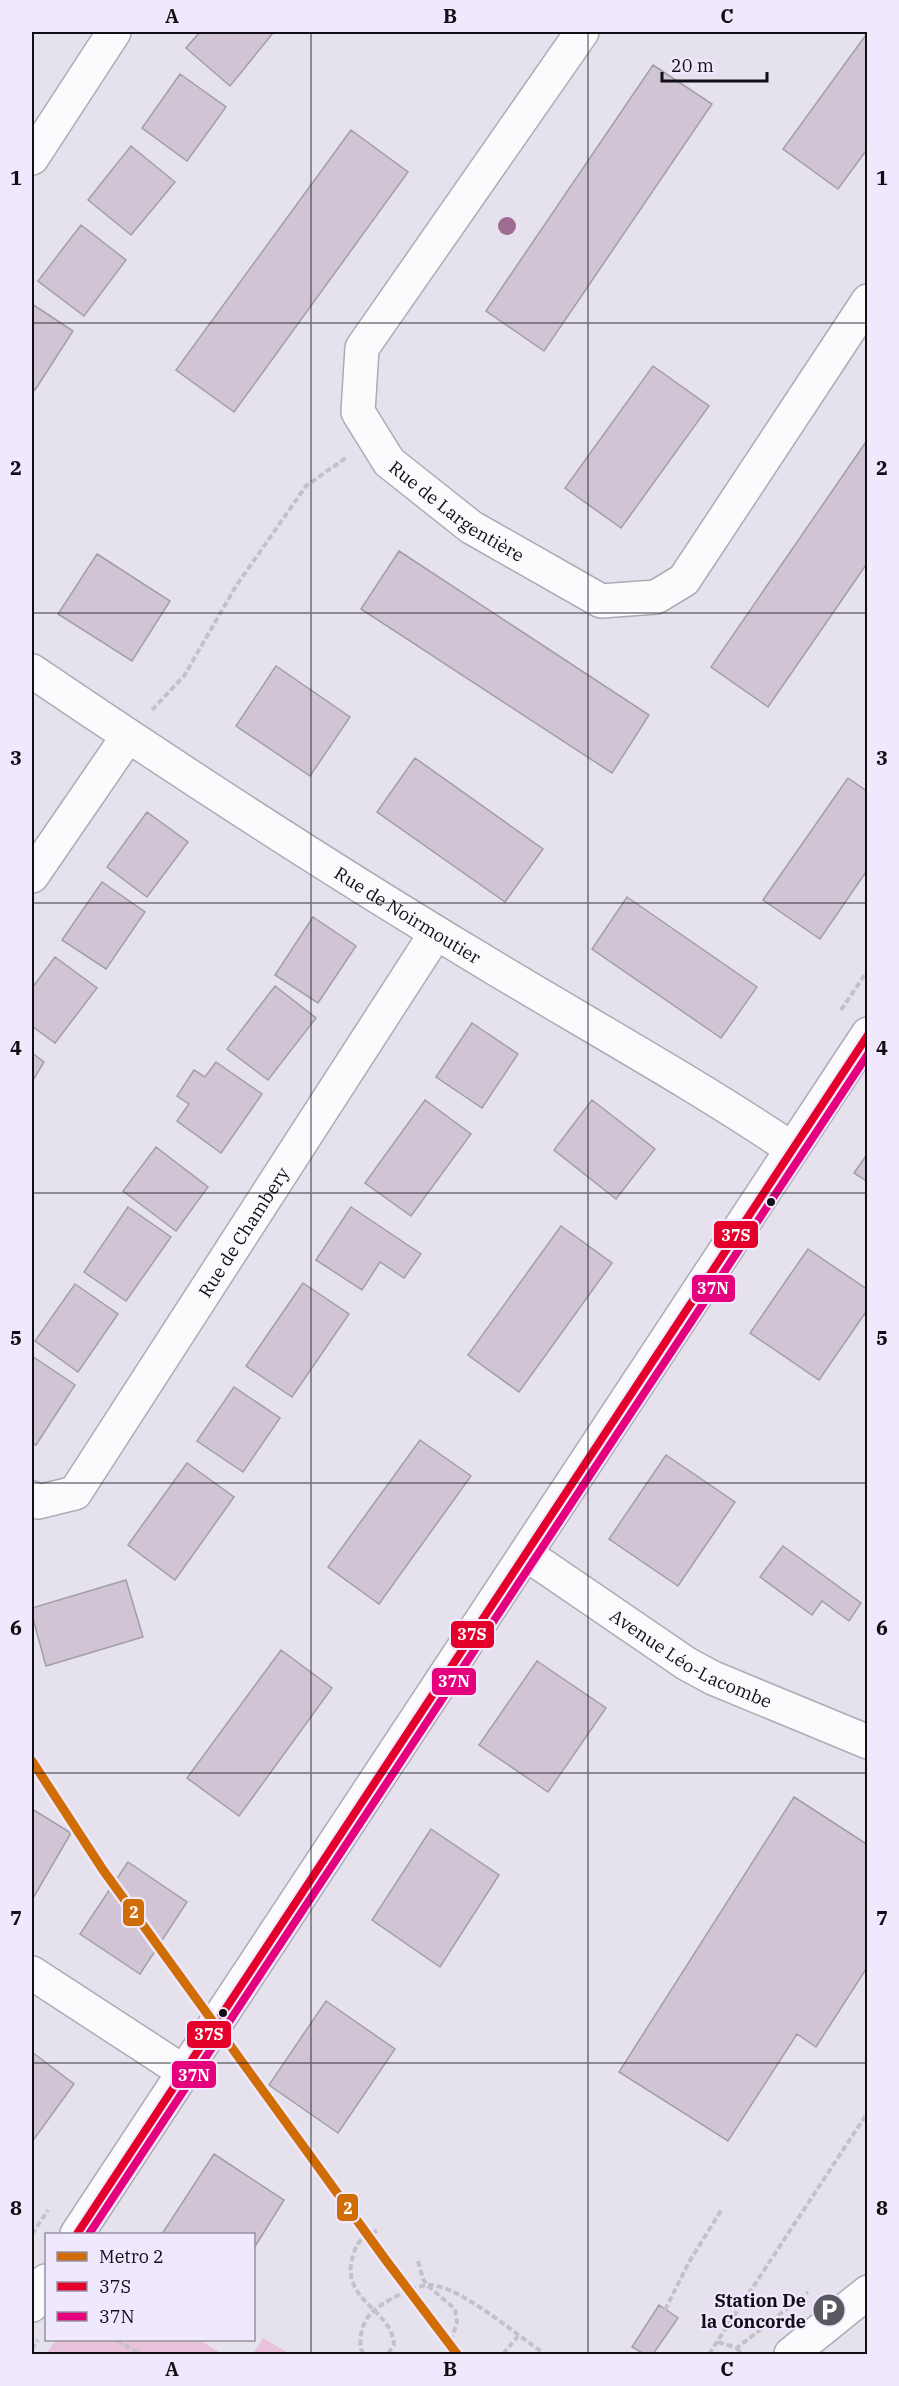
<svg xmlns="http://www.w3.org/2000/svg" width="899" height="2386" viewBox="0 0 899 2386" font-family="'IBM Plex Serif',serif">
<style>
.green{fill:#e8c2da}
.building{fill:#d1c5d5;stroke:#a29ea6;stroke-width:1.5}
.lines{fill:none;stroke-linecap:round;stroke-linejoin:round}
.minor-casing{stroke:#afabb5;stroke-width:36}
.path{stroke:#c4c2c7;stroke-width:4;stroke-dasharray:6 3;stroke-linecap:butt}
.minor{stroke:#fbfafc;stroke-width:33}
.bus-1-casing{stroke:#f0e9fd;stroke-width:12}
.bus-2-casing{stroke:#f0e9fd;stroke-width:12}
.bus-1{stroke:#e4002b;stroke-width:8}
.bus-2{stroke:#e5007d;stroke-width:8}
.metro-1-casing{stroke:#f0e9fd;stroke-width:14}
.metro-1{stroke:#d06d07;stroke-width:9}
.tree{fill:#9d6c90}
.grid{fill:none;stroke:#110e16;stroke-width:1.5;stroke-opacity:0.55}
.bus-dot{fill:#110e16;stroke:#f0e9fd;stroke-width:2}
.labels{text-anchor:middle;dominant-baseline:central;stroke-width:4.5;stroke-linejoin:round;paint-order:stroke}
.street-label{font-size:18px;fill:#110e16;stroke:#f0e9fd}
.poi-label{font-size:18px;font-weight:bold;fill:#110e16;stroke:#f0e9fd;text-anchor:end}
.line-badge{stroke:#f0e9fd;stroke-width:2}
.badge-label{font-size:16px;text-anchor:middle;font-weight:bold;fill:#fff}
.neatline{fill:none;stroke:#110e16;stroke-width:2}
.grid-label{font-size:20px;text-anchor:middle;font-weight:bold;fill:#110e16}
</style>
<rect width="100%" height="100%" fill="#e5e1ed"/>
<path class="green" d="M263,2338L290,2354H253Z
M56,2340H200L222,2354H46Z"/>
<path class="building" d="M200,32H272L273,33L230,86L186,48Z
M868,32V148L838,189L783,149Z
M653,65L712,104L544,351L486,311Z
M180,74L226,107L187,161L142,128Z
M351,130L408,172L234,412L176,370Z
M131,146L175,182L131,235L88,200Z
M81,225L126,260L84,316L38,281Z
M32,304L73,331L35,390L32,387Z
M653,366L709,406L621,528L565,488Z
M868,439V562L768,707L711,667Z
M399,551L649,715L612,773L361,609Z
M97,554L170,601L132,661L58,614Z
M276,666L350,717L310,776L236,726Z
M415,758L543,849L505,902L377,812Z
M848,778L868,792V869L820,939L763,900Z
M147,812L188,842L147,897L107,867Z
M102,882L145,912L106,969L62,940Z
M627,897L757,987L721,1038L592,949Z
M313,917L356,946L318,1003L275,975Z
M55,957L97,988L55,1043L32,1026V988Z
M275,986L316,1018L268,1080L227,1049Z
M472,1023L518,1054L482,1108L436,1077Z
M32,1053L44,1062L32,1082Z
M216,1062L262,1094L221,1153L177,1121L189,1104L177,1096L194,1070L205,1077Z
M425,1100L471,1134L411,1216L365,1183Z
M592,1100L655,1149L616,1199L554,1150Z
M156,1147L208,1187L176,1231L123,1191Z
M868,1153V1182L854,1173Z
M128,1207L171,1237L126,1301L84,1272Z
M351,1207L421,1254L404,1278L380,1262L362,1290L316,1260Z
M561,1226L612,1263L519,1392L468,1355Z
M808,1249L868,1290V1309L819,1380L750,1333Z
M303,1283L349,1314L292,1397L246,1366Z
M75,1284L118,1314L78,1372L35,1341Z
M32,1356L75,1385L36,1445L32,1443Z
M234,1387L280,1418L243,1472L197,1441Z
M420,1440L471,1476L379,1604L328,1567Z
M666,1455L735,1502L678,1586L609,1539Z
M187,1463L234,1497L175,1580L128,1545Z
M783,1546L861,1603L849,1621L822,1601L812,1615L760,1577Z
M126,1580L143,1637L46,1666L32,1615V1608Z
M281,1650L332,1688L239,1816L187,1778Z
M537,1661L606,1708L548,1792L479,1745Z
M794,1797L868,1845V1966L816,2047L797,2034L728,2141L619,2072Z
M32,1809L71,1833L32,1900Z
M431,1829L499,1875L440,1967L372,1920Z
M128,1862L187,1902L140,1974L80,1934Z
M326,2001L395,2049L338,2133L269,2085Z
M32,2052L74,2084L32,2142Z
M214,2154L284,2200L254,2248V2234H162Z
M659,2305L678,2318L653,2354H644L632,2347Z"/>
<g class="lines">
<g class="minor-casing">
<g id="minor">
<path id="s1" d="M582,32L362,348L358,412L389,462L471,527L601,601L656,597L684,580L868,301"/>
<path d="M32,158L114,32"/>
<path id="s2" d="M32,671C178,770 327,867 478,958C583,1022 691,1081 792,1149"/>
<path d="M32,876L128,736"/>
<path id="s3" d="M32,1498L38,1502L75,1493L436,933"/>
<path id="s4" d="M526,1554L687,1664L713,1678L868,1742"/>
<path d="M32,1973L184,2072"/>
<path d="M77,2234L868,1034"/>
<path d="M32,2305L46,2281"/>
<path d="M791,2354L868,2292"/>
</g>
</g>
<path class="path" d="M152,710L184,676L236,586L306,486L347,457
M841,1010L868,970
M377,2231C366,2234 358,2240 354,2252C337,2302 392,2307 394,2345L388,2354
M32,2234L48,2210
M418,2261L423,2279L427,2285L455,2309L457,2323L449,2346L452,2354
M665,2310L689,2262L722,2209
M117,2340L139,2354
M718,2342L737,2348L808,2292
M737,2348L741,2354
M32,2349L38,2340
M363,2354C357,2341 362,2322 372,2312C383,2302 416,2284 431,2285C461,2287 518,2336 545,2354
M503,2354L518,2336
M709,2354L868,2112"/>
<use href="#minor" class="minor"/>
<g class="bus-1-casing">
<path id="bus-1" d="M77,2234L868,1035"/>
</g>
<g class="bus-2-casing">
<path id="bus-2" d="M89,2234L868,1054"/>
</g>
<use href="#bus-1" class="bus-1"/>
<use href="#bus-2" class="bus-2"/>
<g class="metro-1-casing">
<path id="metro-1" d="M32,1761L103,1870L385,2259L457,2354"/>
</g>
<use href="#metro-1" class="metro-1"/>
</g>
<circle class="tree" cx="507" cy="226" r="9"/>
<path class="grid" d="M311,32V2354M588,32V2354M32,323H868M32,613H868M32,903H868M32,1193H868M32,1483H868M32,1773H868M32,2063H868"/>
<defs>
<g id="parking-disc" transform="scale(1.725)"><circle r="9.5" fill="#5b5861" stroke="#f0e9fd"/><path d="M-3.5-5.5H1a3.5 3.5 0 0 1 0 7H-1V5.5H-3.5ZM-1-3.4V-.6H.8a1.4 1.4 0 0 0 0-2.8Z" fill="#fff"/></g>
</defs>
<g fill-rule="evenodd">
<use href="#parking-disc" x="829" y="2310"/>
</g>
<g class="bus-dot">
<circle cx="771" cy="1202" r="5"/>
<circle cx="223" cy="2013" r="5"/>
</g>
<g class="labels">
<g class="street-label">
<text stroke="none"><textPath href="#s1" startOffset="592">Rue de Largentière</textPath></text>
<text stroke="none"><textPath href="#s2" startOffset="448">Rue de Noirmoutier</textPath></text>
<text stroke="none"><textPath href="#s3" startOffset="356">Rue de Chambery</textPath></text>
<text stroke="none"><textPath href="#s4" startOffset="196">Avenue Léo-Lacombe</textPath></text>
</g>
<g class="poi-label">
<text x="806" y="2300">Station De<tspan x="806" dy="21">la Concorde</tspan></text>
</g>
</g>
<g class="line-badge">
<rect x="713" y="1220" width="46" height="29" rx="6" fill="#e4002b"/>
<rect x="691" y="1274" width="45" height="29" rx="6" fill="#e5007d"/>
<rect x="450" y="1620" width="45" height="29" rx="6" fill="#e4002b"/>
<rect x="431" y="1667" width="46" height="29" rx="6" fill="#e5007d"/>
<rect x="122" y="1898" width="23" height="29" rx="6" fill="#d06d07"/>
<rect x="186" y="2020" width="46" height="29" rx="6" fill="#e4002b"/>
<rect x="171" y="2060" width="46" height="29" rx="6" fill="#e5007d"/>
<rect x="336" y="2193" width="23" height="29" rx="6" fill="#d06d07"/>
</g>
<g class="badge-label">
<text x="736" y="1241">37S</text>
<text x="713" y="1294">37N</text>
<text x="472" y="1640">37S</text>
<text x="454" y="1687">37N</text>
<text x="134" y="1918">2</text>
<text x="209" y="2040">37S</text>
<text x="194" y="2081">37N</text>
<text x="348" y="2214">2</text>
</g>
<rect width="899" height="2386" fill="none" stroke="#f0e9fd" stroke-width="66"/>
<rect x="45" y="2233" width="210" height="108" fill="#f0e9fd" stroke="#9791a1" stroke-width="1.5"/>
<rect x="57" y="2252" width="30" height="9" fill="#d06d07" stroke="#9791a1" stroke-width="1.5"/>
<text x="99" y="2263" font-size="18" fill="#110e16">Metro 2</text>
<rect x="57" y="2282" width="30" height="9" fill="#e4002b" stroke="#9791a1" stroke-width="1.5"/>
<text x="99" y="2293" font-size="18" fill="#110e16">37S</text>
<rect x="57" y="2312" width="30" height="9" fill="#e5007d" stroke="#9791a1" stroke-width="1.5"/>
<text x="99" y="2323" font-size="18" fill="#110e16">37N</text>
<path d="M662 72v9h105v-9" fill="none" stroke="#110e16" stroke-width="3"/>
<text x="671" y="72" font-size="18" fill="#110e16" stroke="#f0e9fd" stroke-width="4.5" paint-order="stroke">20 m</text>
<rect x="33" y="33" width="833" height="2320" class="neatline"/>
<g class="grid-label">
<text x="172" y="23">A</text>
<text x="450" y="23">B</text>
<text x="727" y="23">C</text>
<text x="16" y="185">1</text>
<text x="882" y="185">1</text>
<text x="16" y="475">2</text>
<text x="882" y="475">2</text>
<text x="16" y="765">3</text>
<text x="882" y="765">3</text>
<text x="16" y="1055">4</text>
<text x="882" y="1055">4</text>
<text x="16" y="1345">5</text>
<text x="882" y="1345">5</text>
<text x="16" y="1635">6</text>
<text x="882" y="1635">6</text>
<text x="16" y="1925">7</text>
<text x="882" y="1925">7</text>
<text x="16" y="2215">8</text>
<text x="882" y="2215">8</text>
<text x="172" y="2376">A</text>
<text x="450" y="2376">B</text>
<text x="727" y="2376">C</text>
</g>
</svg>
